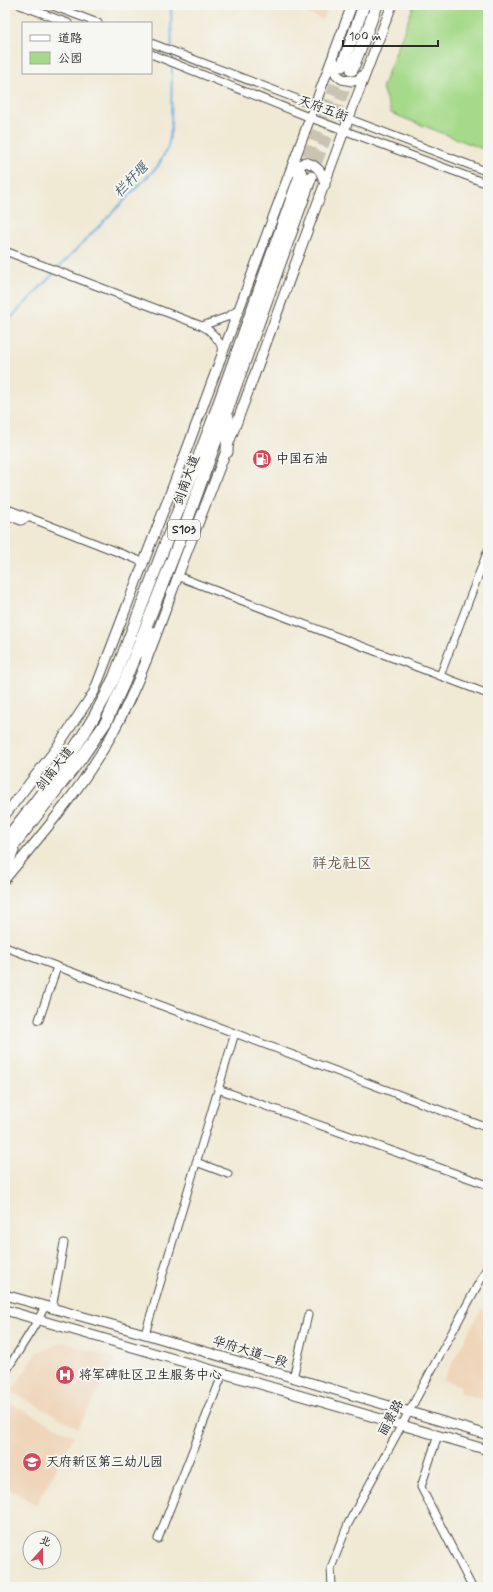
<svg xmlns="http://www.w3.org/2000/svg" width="493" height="1592" viewBox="0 0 493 1592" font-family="Mynerve,'LXGW WenKai TC',sans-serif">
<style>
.built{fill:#efd6bb}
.green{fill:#a6da8a;stroke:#68825a}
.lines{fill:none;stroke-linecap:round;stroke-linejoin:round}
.stream{stroke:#72b3e6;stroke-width:2}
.highway-tunnel{stroke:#c9c3b2;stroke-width:11;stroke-dasharray:11 5.5;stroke-linecap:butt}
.minor-casing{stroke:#494844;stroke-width:9}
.major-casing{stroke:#494844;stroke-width:11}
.highway-casing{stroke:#494844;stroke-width:13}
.minor{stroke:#fff;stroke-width:7}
.major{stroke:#fff;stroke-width:9}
.highway{stroke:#fff;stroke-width:11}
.labels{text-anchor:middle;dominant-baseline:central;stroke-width:4;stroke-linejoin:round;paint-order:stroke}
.shield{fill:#f6f6f2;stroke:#686867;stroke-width:1}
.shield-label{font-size:12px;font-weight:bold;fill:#2b2b2b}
.street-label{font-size:13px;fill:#2b2b2b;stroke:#f6f6f2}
.poi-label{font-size:13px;fill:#2b2b2b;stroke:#f6f6f2;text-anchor:start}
.water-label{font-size:14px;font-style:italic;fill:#445b6c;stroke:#f6f6f2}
.quarter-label{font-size:15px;fill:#6c5749;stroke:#f6f6f2}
</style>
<rect width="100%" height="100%" fill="#f6f6f2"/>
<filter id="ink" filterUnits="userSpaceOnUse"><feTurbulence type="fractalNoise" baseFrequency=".025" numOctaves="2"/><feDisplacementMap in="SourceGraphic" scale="8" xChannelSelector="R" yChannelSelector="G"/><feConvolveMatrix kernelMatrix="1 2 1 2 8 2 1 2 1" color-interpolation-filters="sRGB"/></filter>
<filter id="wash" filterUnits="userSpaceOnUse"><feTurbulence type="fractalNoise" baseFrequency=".012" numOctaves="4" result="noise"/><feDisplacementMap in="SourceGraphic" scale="16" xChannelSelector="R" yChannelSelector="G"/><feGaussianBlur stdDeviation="0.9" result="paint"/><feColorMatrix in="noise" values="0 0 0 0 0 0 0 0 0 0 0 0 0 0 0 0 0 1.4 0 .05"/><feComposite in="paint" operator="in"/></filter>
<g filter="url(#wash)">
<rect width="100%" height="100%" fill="#f0e9d4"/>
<path class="built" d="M299,5H329L323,20L306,13L303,7Z
M488,1307V1401L459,1392L461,1386L443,1380L481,1309Z
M63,1342L116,1359L78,1428L12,1392L36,1353Z
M9,1403L74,1436L36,1505L5,1487V1410Z"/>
<path class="green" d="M414,5H488V151L391,113L382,88Z"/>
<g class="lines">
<path class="stream" d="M171,5L172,60
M58,268L158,166L168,147L171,130L172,64
M5,324L55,272"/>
</g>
</g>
<g filter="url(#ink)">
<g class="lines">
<path class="highway-tunnel" d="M302,172L342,67
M311,177L352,70"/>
<g class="minor-casing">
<path id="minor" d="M20,5L68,23
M50,5L98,23
M151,43L488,172
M151,54L311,118L488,184
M5,251L202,326C212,331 219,340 223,350
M202,326L227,317L238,310
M5,508L143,562
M5,515L21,521L30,517
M177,576L488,694
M440,676L488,550
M5,947L488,1128
M39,1020L57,967
M218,1089L488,1185
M196,1162L228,1174
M52,1308L64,1243
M145,1334L235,1033
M5,1373L38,1320L45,1306
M293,1378L308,1315
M438,1435L421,1487L472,1587
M158,1539L223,1373
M332,1587L331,1568L348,1524L488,1266"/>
</g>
<g class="major-casing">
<path id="major" d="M333,57L336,74L342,79L352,81L358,80L364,74
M290,173L305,162C319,166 322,172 325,185
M5,815L55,750L94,692L184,457L352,5
M5,879C43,833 82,788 111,736C145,675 165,608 190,544C261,366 322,183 392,5
M5,1295L145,1334L488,1435
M5,1310L488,1450"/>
</g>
<g class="highway-casing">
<path id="highway" d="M342,66L364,5
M352,70L377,5
M227,452L228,417
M146,659L150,632
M5,841C45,789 87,739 114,678L211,425L301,173
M5,856L82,757L106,722L124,683L186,524L311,177
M5,868L13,851"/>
</g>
<use href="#minor" class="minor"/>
<use href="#major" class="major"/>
<use href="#highway" class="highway"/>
</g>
</g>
<defs>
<g id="fuel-disc" transform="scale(1)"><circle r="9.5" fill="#d1495b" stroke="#f6f6f2"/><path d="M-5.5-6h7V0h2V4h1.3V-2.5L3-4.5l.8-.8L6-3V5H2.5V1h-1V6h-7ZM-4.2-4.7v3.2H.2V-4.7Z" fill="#fff"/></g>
<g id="hospital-disc" transform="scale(1)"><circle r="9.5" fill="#d1495b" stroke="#f6f6f2"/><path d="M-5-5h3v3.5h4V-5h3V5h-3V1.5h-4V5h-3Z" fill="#fff"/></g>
<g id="school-disc" transform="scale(1)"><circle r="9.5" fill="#d1495b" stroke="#f6f6f2"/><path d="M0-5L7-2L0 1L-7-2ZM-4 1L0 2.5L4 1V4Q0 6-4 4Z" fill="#fff"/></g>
</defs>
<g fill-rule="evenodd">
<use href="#fuel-disc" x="262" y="459"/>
<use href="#hospital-disc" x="65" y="1375"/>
<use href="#school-disc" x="32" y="1462"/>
</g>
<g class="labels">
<rect class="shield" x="168" y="520" width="32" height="20" rx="3"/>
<g class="shield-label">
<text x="184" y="530">S103</text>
</g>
<g class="street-label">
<text transform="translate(323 109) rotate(20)">天府五街</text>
<text transform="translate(187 480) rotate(-70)">剑南大道</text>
<text transform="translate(55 769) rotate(-52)">剑南大道</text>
<text transform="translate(250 1352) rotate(17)">华府大道一段</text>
<text transform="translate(391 1418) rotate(-62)">丽景路</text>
</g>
<g class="poi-label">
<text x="276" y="459">中国石油</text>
<text x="79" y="1375">将军碑社区卫生服务中心</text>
<text x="46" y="1462">天府新区第三幼儿园</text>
</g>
<g class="water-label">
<text transform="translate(131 180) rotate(-46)">栏杆堰</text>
</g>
<g class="quarter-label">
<text x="342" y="864">祥龙社区</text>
</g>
</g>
<rect width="493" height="1592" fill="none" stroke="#f6f6f2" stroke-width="20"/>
<rect x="22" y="22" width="130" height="52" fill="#f6f6f2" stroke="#a5a5a2"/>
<rect x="30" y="35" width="20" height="6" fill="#ffffff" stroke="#a5a5a2"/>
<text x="58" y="42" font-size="12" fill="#2b2b2b">道路</text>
<rect x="30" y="52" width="20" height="12" fill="#a6da8a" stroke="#a5a5a2"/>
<text x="58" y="62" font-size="12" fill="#2b2b2b">公园</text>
<g transform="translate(42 1550) rotate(21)"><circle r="19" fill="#f6f6f2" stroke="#a5a5a2"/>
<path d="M0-3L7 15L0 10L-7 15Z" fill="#d1495b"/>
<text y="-6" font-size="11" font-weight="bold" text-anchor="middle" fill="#2b2b2b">北</text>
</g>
<path d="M343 40v6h95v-6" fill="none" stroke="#2b2b2b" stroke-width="2"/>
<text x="349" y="40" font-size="12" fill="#2b2b2b" stroke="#f6f6f2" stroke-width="3" paint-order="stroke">100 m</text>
</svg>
